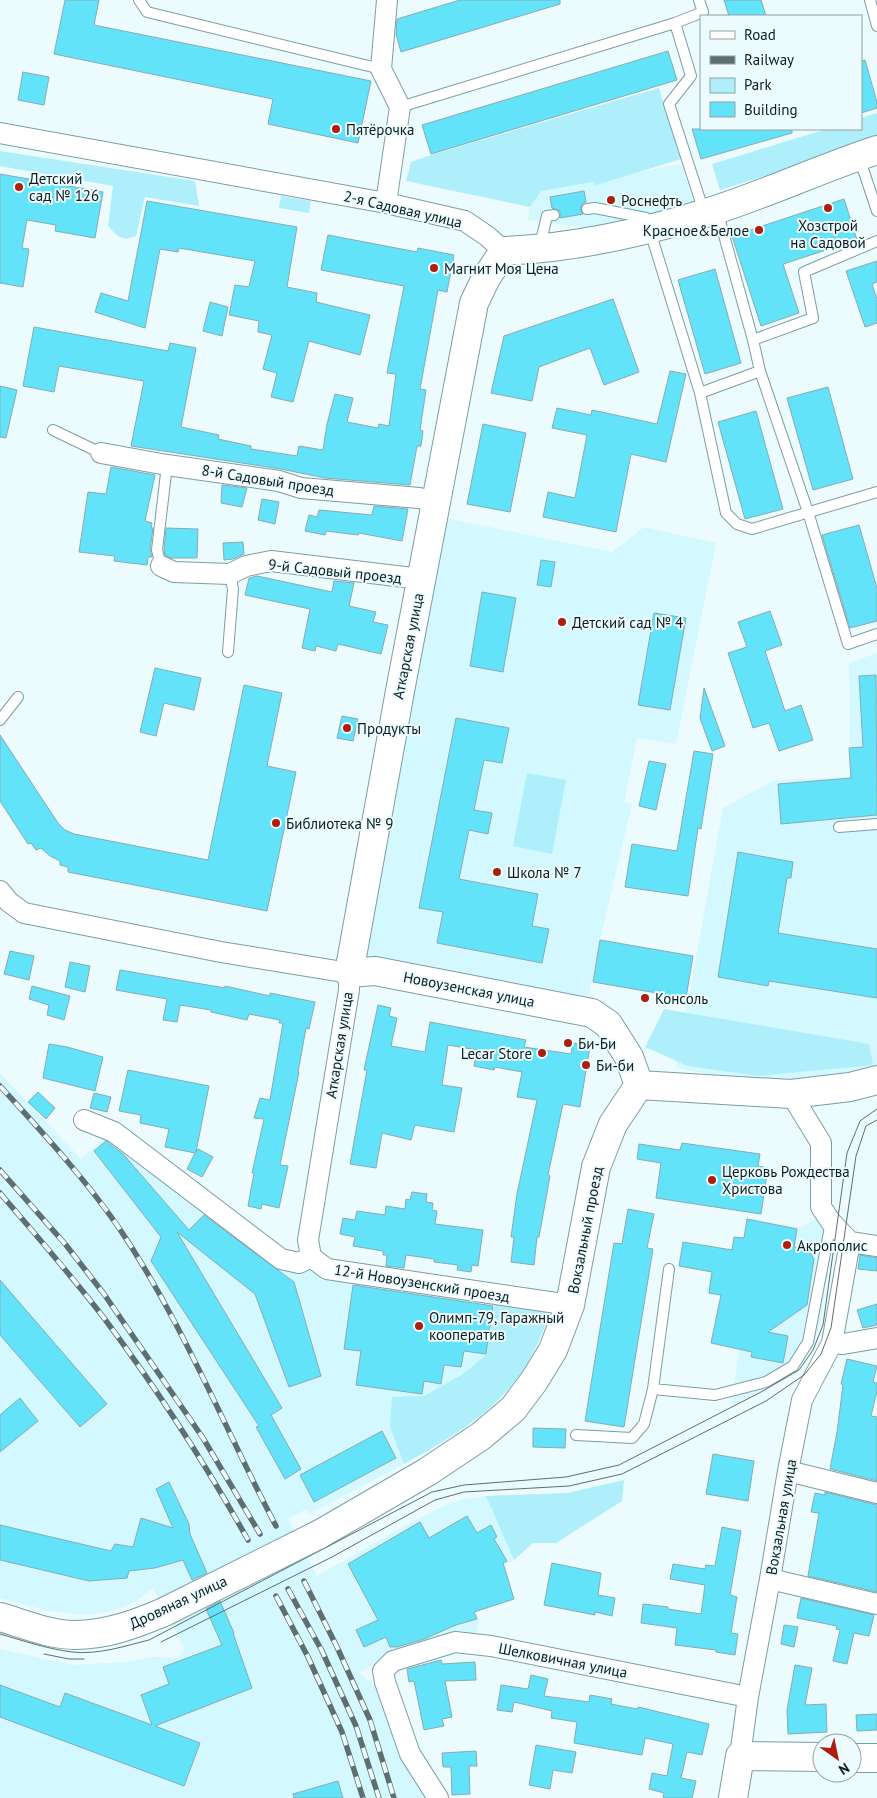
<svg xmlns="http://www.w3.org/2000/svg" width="877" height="1798" viewBox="0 0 877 1798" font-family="'PT Sans',sans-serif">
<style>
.built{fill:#d3f8ff}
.green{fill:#aeeffb}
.building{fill:#62e3f9;stroke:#88abb2}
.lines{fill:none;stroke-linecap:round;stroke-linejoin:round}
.lane-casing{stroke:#7b9ea4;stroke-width:12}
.street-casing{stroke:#7b9ea4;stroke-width:22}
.secondary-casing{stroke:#7b9ea4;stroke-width:30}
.lane{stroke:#fff;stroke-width:10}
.street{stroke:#fff;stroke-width:20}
.secondary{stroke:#fff;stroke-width:28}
.tram{stroke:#5f6e70;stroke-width:1}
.rail-casing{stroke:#5f6e70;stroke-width:5.5}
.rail{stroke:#ecfbfd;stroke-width:4;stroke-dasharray:11;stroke-linecap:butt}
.secondary-bridge-casing{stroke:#7b9ea4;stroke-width:30;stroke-linecap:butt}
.secondary-bridge{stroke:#fff;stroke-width:28}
.poi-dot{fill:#ad1e0f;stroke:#ecfbfd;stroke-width:2}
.labels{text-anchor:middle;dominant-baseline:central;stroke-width:4;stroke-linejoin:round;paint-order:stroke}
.poi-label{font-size:15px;fill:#0e1c1e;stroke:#ecfbfd;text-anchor:start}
.street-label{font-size:15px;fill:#0e1c1e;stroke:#ecfbfd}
</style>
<rect width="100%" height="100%" fill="#ecfbfd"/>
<path class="built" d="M681,164L696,209L591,228L528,220L531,191Z
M445,518L612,552L644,527L716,543L676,744L637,738L624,802L632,804L600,940L588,999L365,959Z
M877,653V1066L849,1073L789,1080L730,1078L676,1068L723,808L775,780L850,777L849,663Z
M0,1073L81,1159L110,1133L299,1273L305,1268L318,1273L495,1302L487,1354L463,1374L424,1396L390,1427L404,1464L309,1514L306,1509L288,1519L317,1576L419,1518L447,1504L464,1499L486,1496L514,1560L467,1589L479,1620L476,1638L391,1655L359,1673L381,1690L431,1798H0V1649L73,1665L125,1662L154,1657L178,1658L185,1648L153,1588L136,1601L124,1607L107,1612L87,1615L48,1611L0,1598Z
M817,1218L831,1235L832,1243L820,1324L811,1351L798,1367L761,1390L731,1405L746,1301L706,1294L710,1273L728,1276L743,1238L747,1219L801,1227Z"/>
<path class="green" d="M659,88L681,159L596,185L592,182L541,191L530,207L406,181L411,162L431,155Z
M877,113V141L720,190L712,164L827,129H861V118Z
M0,151L195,181L199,206L145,197L136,236C122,242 117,236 108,226L113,186L0,166Z
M281,196L311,201L309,213L279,208Z
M527,773L566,780L552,854L513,846Z
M664,1009L869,1044L873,1065L758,1076L688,1066L645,1047Z
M495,1302L540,1308L546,1312L548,1318C541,1337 533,1356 521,1373C493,1414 446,1441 404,1464L390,1427L392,1397L424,1396L463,1374L487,1354Z
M624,1480L622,1501L556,1543H533L514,1560L486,1496L567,1493Z"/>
<path class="building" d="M65,0H99L94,25L371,81L358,143L268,124L273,99L54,54Z
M460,0H560V4L401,52L396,34L397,19Z
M724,0H761L766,16H729Z
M668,51L677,80L431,154L422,125Z
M865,60L877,102V108L861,113V61Z
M23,72L49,77L44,105L18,100Z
M692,129H792V133L701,159Z
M0,174L103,192L95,238L55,231L56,225L27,220L22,248L29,249L23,287L0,283Z
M584,191L586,202L582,204L580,209L583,214L560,218V211L552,208L550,197Z
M844,199L857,240L783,264L799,313L761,326L732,236Z
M147,201L297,227L287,287L317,293L316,302L370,315L360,355L309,341L293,402L271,397L277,373L263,369L272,335L258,332L259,321L229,315L235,285L249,287L255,261L179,248L178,252L160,249L145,328L95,312L101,293L128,301Z
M328,235L417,252L418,248L454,255L447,292L438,290L420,389L426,390L420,430L423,431L421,446H417L410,485L325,478L281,469L131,446L144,381L59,366L54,392L23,386L34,327L168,351L170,343L196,348L181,427L219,435L218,439L251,446V449L297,456L299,446L323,450L327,424L335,394L353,398L347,422L378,428L379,424L389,426L396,374L387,373L404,286L321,270Z
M877,261V282L872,284L877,299V323L865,327L846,271Z
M715,269L741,363L705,374L678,280Z
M613,299L639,372L604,385L590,348L539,367L532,401L491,393L504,336Z
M210,302L228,307L222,336L203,331Z
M670,371L686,374L666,462L631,454L616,532L543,517L548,492L575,498L587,435L552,428L557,408L591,415L592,410L657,424Z
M0,386L17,390L6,438L0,437Z
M828,387L853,479L813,490L787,398Z
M756,411L783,509L745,519L718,422Z
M483,424L526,433L510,512L467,504Z
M111,467L155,475L145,521L152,523L151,528H153L150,550L152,557H148L147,565L114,561L115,556L79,552L88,492L106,494Z
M222,485L247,488L242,507L221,503Z
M262,499L279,502L275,524L258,520Z
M374,506L408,509L402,541L359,533L358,535L326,531L325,535L305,531L309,515L317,517L319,510L372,515Z
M859,525L877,588V621L850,628L822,535Z
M166,528L198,529L197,558H171L165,555L164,550Z
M243,542L244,554L233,559L224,560L223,543Z
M541,560L555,562L551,587L537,585Z
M257,576L332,592L334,581L354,583L349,606L376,612L373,622L388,625L381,654L338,644L336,651L316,646L315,651L302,648L310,609L245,595L249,578Z
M482,592L516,598L503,672L470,666Z
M770,611L782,645L765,651L785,711L801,705L813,740L779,751L769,723L753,728L728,653L747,647L738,622Z
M654,613L686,618L670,710L638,705Z
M155,668L201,678L194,710L164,703L156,736L140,732Z
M876,675L877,815L781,824L778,784L851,778L849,748L863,747L859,676Z
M244,685L282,693L267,766L296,772L267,911L68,872V867L60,865V861L50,856L41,848L36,850L31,843L28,844L0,801V735L58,823L65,830L74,834L208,860Z
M704,688L725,746L712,751L700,718Z
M342,716L358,719L353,741L337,738Z
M456,718L509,728L502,763L484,760L474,810L492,813L488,834L469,830L459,879L538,894L532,926L549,929L542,963L437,943L443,912L419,908Z
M694,751L713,754L701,829L698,828L688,896L625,887L632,844L677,851Z
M649,761L666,764L656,810L639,806Z
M738,852L793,862L791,878H787L778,933L877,949V998L769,981L768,986L718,977Z
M600,940L693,956L686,998L593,982Z
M10,951L34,956L29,980L4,974Z
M70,962L90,966L85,992L65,987Z
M120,970L225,988V986L270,996V993L315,1002L309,1029L306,1028L298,1072H299L280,1165L288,1166L279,1208L262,1204L261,1209L248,1206L254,1173H252L264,1119L254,1118L260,1098L270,1100L283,1023H279L280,1020L249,1014L247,1020L211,1012V1010L180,1005L177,1022L163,1020L167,999L116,990Z
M32,986L70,996L64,1020L47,1015L49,1005L29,999Z
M378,1005L391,1008L389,1016L397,1018L391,1046L425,1052L430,1022L526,1040L524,1047L571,1054L573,1043L590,1046L580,1107L563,1104L548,1175L550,1176L539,1237H537L534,1265L511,1262L514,1237H511L517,1194L537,1100L517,1097L522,1072L495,1067L494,1070L474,1066L477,1050L448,1045L442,1085L462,1088L454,1132L415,1125L411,1140L382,1133L376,1168L350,1164L367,1070H364Z
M49,1044L67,1047L103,1057L95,1091L43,1078Z
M128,1070L209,1086L196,1152L198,1149L213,1157L202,1177L187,1169L195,1153L165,1147L169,1129L140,1123L141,1115L119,1111Z
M38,1092L55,1108L46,1119L28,1102Z
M94,1093L111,1097L107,1112L90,1108Z
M106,1141L123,1154L189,1230L204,1215L294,1282L321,1376L289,1387L255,1294L177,1232L282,1408L271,1415L301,1469L285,1479L256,1427L259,1426L151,1261L161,1237L94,1151Z
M682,1143L760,1154L758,1166L768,1168L761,1214L656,1198L661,1163L637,1159L639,1144L680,1150Z
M412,1192L427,1194L426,1202L433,1203L432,1210L437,1211L435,1224L483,1230L478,1266L472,1265L471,1272L457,1270L458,1265L434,1262V1259L406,1255L404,1268L386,1266L387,1255H383V1251L353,1246L355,1237L340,1234L343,1218L355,1220L357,1211L385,1215L386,1206L405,1209L406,1199L410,1200Z
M628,1209L654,1214L647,1248L653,1249L624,1427L585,1421L614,1243L622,1244Z
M747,1219L797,1229L794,1247L808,1249L814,1259L807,1305L768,1332L788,1336L783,1363L751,1357L752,1352L711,1343L721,1295L709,1293L712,1272L679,1266L683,1242L732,1250L734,1237L744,1238Z
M860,1255L877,1258V1271L858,1269Z
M0,1280L107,1404L80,1427L0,1335Z
M353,1285L493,1306L486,1354L464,1351L461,1367L444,1365L441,1384L424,1381L422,1394L356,1385L361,1351L344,1349Z
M877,1304V1325L863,1328L857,1310Z
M847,1359L877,1366L873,1382L877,1383V1391L871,1416L877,1417V1481L830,1469L837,1432L843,1385L841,1384Z
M20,1398L38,1421L0,1452V1415Z
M533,1428L566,1429L565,1448L533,1447Z
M382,1431L396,1458L314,1502L300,1475Z
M713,1454L754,1461L748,1501L706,1494Z
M169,1482L189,1524L190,1534L207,1573L192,1580L183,1560L155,1568L129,1571L127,1578L89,1581L0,1560V1525L111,1551L115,1544L133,1547L141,1518L173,1528L156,1489Z
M825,1492L877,1505V1592L808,1576L819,1513L811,1512L815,1493L825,1495Z
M467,1516L477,1533L491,1525L497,1537L494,1539L507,1561L503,1563L514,1599L474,1612L477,1619L456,1625L424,1639L397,1647H390L386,1637L364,1647L356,1630L378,1620L348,1564L420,1522L429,1538Z
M722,1527L741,1531L730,1595L737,1597L731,1633L738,1634L735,1655L716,1652V1650L675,1645L677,1628L641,1623L643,1604L668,1607V1609L701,1614L705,1585L670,1579L673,1564L705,1569L706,1565L715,1566Z
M552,1563L601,1573L598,1595L615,1598L612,1616L595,1612V1615L544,1605Z
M801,1598L874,1615L869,1636L854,1633L847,1664L833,1661L840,1630L836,1629L837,1626L797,1618Z
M220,1601L234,1633H233L252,1688L155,1726L200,1743L184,1786L0,1717V1685L60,1707L65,1693L152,1725L141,1695L169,1684L163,1667L222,1645L206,1609Z
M784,1625L798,1627L794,1647L781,1644Z
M441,1660L442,1664L475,1662L476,1680L445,1681L452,1717L442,1719L444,1726L424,1730L414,1681L409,1682L407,1669Z
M795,1665L812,1668L805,1705L826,1704L827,1732L788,1734L787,1710Z
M531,1675L548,1679L544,1696L589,1702L590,1695L612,1699L611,1704L637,1709L638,1707L709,1724L702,1755L687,1752L681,1778L696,1781L692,1798H663L664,1793L649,1789L652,1773L667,1776L673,1744L645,1738L642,1755L574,1743L577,1722L551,1718L552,1711L514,1702L512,1712L497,1710L501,1685L528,1689Z
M877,1714V1730L857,1731L856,1715Z
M536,1745L576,1752L572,1773L553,1770L550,1789L529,1785Z
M476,1751L477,1766H469L470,1794L452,1795L451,1767H443L442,1753Z
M338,1781L343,1798H294L293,1794Z"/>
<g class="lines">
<g class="lane-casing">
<path id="lane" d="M139,0L147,12L381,69
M870,0L877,26
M675,23L703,12L699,0
M400,107L675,23L691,76L669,104L704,212
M859,157L877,211
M587,209L595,208L646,218L700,393L726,513L737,524L752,529L877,492
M717,210L753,340L760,371L808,512L848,644L877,634
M540,245L547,216L554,215
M753,340L813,318L804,272L877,241
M700,393L760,371
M53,430L101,453
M161,566L157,550L167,465
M228,652L233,589L230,574
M0,720L18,697
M839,827L877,824
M653,1389L715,1395L766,1382L793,1366L808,1342L831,1222
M576,1435L632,1438L644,1424L653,1389L669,1269"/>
</g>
<g class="street-casing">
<path id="street" d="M0,133L386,203L465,221L487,236L504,251
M386,203L400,107L381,69L387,0
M101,453L167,465L279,481L301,488L419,498L436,502
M161,566L174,572L230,574L246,566L271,561L421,579
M0,891L9,902L24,913L221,952L349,973V990L308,1240L311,1257
M791,1094L821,1143V1207L831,1222L850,1242
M84,1120L114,1132L281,1259L299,1263L311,1257L327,1269L570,1305
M850,1242L877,1246
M832,1343L843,1344L877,1338
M788,1471L877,1493
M770,1579L877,1604
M740,1756L748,1697L770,1579L788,1471L802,1400L832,1343L850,1242
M438,1798L410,1754L385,1682L383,1671L393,1661L455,1642L491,1646L748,1697"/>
</g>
<g class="secondary-casing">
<path id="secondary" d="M639,1085L629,1057L608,1024L592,1013L375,971L349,973L400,691L474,303L486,278L504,251C571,248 642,233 706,213C764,195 819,169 877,150
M639,1085L791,1094L850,1087L877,1080
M320,1534L427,1472L481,1436L513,1409L534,1381L553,1350L570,1305L596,1167L613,1124L639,1085
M0,1617C24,1624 50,1635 75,1635C106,1635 136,1624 164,1612
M852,1758H877
M733,1798L740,1756L822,1757"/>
</g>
<use href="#lane" class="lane"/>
<use href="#street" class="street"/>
<use href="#secondary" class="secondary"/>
<path class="tram" d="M0,1634C24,1641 48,1649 72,1652C98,1655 125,1646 149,1640L432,1492L464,1485L566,1477L619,1465L761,1392L799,1370L813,1350L823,1325L847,1153L860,1121L877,1109
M161,1642L332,1557L435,1500L464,1492L569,1486L622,1474L766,1401L804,1375L821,1354L831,1328L856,1156L866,1126L877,1120
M44,1654L69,1659H84"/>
<g class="rail-casing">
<path id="rail" d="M0,1086C41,1131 82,1175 117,1225C181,1319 223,1425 276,1526
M0,1170L66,1245L104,1294L203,1438L260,1534
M0,1193C35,1234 71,1275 104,1318C157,1389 205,1463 248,1540
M304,1581L337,1647L370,1720L394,1798
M288,1589L322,1651L356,1726L379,1798
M276,1596L308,1657L342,1732L363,1798"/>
</g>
<use href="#rail" class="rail"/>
<g class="secondary-bridge-casing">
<path id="secondary-bridge" d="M164,1612L320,1534"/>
</g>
<use href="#secondary-bridge" class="secondary-bridge"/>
</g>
<g class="poi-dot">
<circle cx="336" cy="129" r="5"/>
<circle cx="19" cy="187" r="5"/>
<circle cx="611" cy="200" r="5"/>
<circle cx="828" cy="208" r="5"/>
<circle cx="759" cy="230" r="5"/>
<circle cx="434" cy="268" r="5"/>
<circle cx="562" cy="622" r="5"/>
<circle cx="347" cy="728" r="5"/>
<circle cx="276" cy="823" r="5"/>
<circle cx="497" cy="872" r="5"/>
<circle cx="645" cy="998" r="5"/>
<circle cx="568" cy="1043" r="5"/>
<circle cx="542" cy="1053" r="5"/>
<circle cx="586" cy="1065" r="5"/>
<circle cx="712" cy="1180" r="5"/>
<circle cx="787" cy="1245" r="5"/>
<circle cx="419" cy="1326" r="5"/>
</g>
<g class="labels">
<g class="poi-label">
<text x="346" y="129">Пятёрочка</text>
<text x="29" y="178">Детский<tspan x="29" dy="17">сад № 126</tspan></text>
<text x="621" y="200">Роснефть</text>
<text x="828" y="225" text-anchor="middle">Хозстрой<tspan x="828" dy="17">на Садовой</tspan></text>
<text x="749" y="230" text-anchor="end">Красное&amp;Белое</text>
<text x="444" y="268">Магнит Моя Цена</text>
<text x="572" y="622">Детский сад № 4</text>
<text x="357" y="728">Продукты</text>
<text x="286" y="823">Библиотека № 9</text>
<text x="507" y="872">Школа № 7</text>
<text x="655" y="998">Консоль</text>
<text x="578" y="1043">Би-Би</text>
<text x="532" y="1053" text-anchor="end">Lecar Store</text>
<text x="596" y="1065">Би-би</text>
<text x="722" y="1171">Церковь Рождества<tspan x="722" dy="17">Христова</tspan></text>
<text x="797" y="1245">Акрополис</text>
<text x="429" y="1317">Олимп-79, Гаражный<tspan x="429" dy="17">кооператив</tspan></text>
</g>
<g class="street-label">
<text transform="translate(403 209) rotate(13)">2-я Садовая улица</text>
<text transform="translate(268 480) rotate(9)">8-й Садовый проезд</text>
<text transform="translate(335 571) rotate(6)">9-й Садовый проезд</text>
<text transform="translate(408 646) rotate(-79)">Аткарская улица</text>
<text transform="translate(469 989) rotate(11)">Новоузенская улица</text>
<text transform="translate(339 1045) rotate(-81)">Аткарская улица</text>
<text transform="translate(585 1230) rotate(-79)">Вокзальный проезд</text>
<text transform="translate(422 1283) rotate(9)">12-й Новоузенский проезд</text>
<text transform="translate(781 1517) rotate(-80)">Вокзальная улица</text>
<text transform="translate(178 1602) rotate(-25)">Дровяная улица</text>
<text transform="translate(563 1660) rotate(11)">Шелковичная улица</text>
</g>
</g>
<rect x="700" y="15" width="162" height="115" fill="#ecfbfd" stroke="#93a2a4"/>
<rect x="710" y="31" width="25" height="8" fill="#ffffff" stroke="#93a2a4"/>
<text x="744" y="40" font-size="15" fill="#0e1c1e">Road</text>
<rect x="710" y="56" width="25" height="8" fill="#5f6e70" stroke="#93a2a4"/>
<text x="744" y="65" font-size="15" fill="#0e1c1e">Railway</text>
<rect x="710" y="78" width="25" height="15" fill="#aeeffb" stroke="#93a2a4"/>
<text x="744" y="90" font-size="15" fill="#0e1c1e">Park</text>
<rect x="710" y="102" width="25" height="15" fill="#62e3f9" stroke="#93a2a4"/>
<text x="744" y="115" font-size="15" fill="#0e1c1e">Building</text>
<g transform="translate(837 1758) rotate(147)"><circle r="24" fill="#ecfbfd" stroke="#93a2a4"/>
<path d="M0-4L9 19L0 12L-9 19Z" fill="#ad1e0f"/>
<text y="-8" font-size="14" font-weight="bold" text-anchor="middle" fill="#0e1c1e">N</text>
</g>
</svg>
